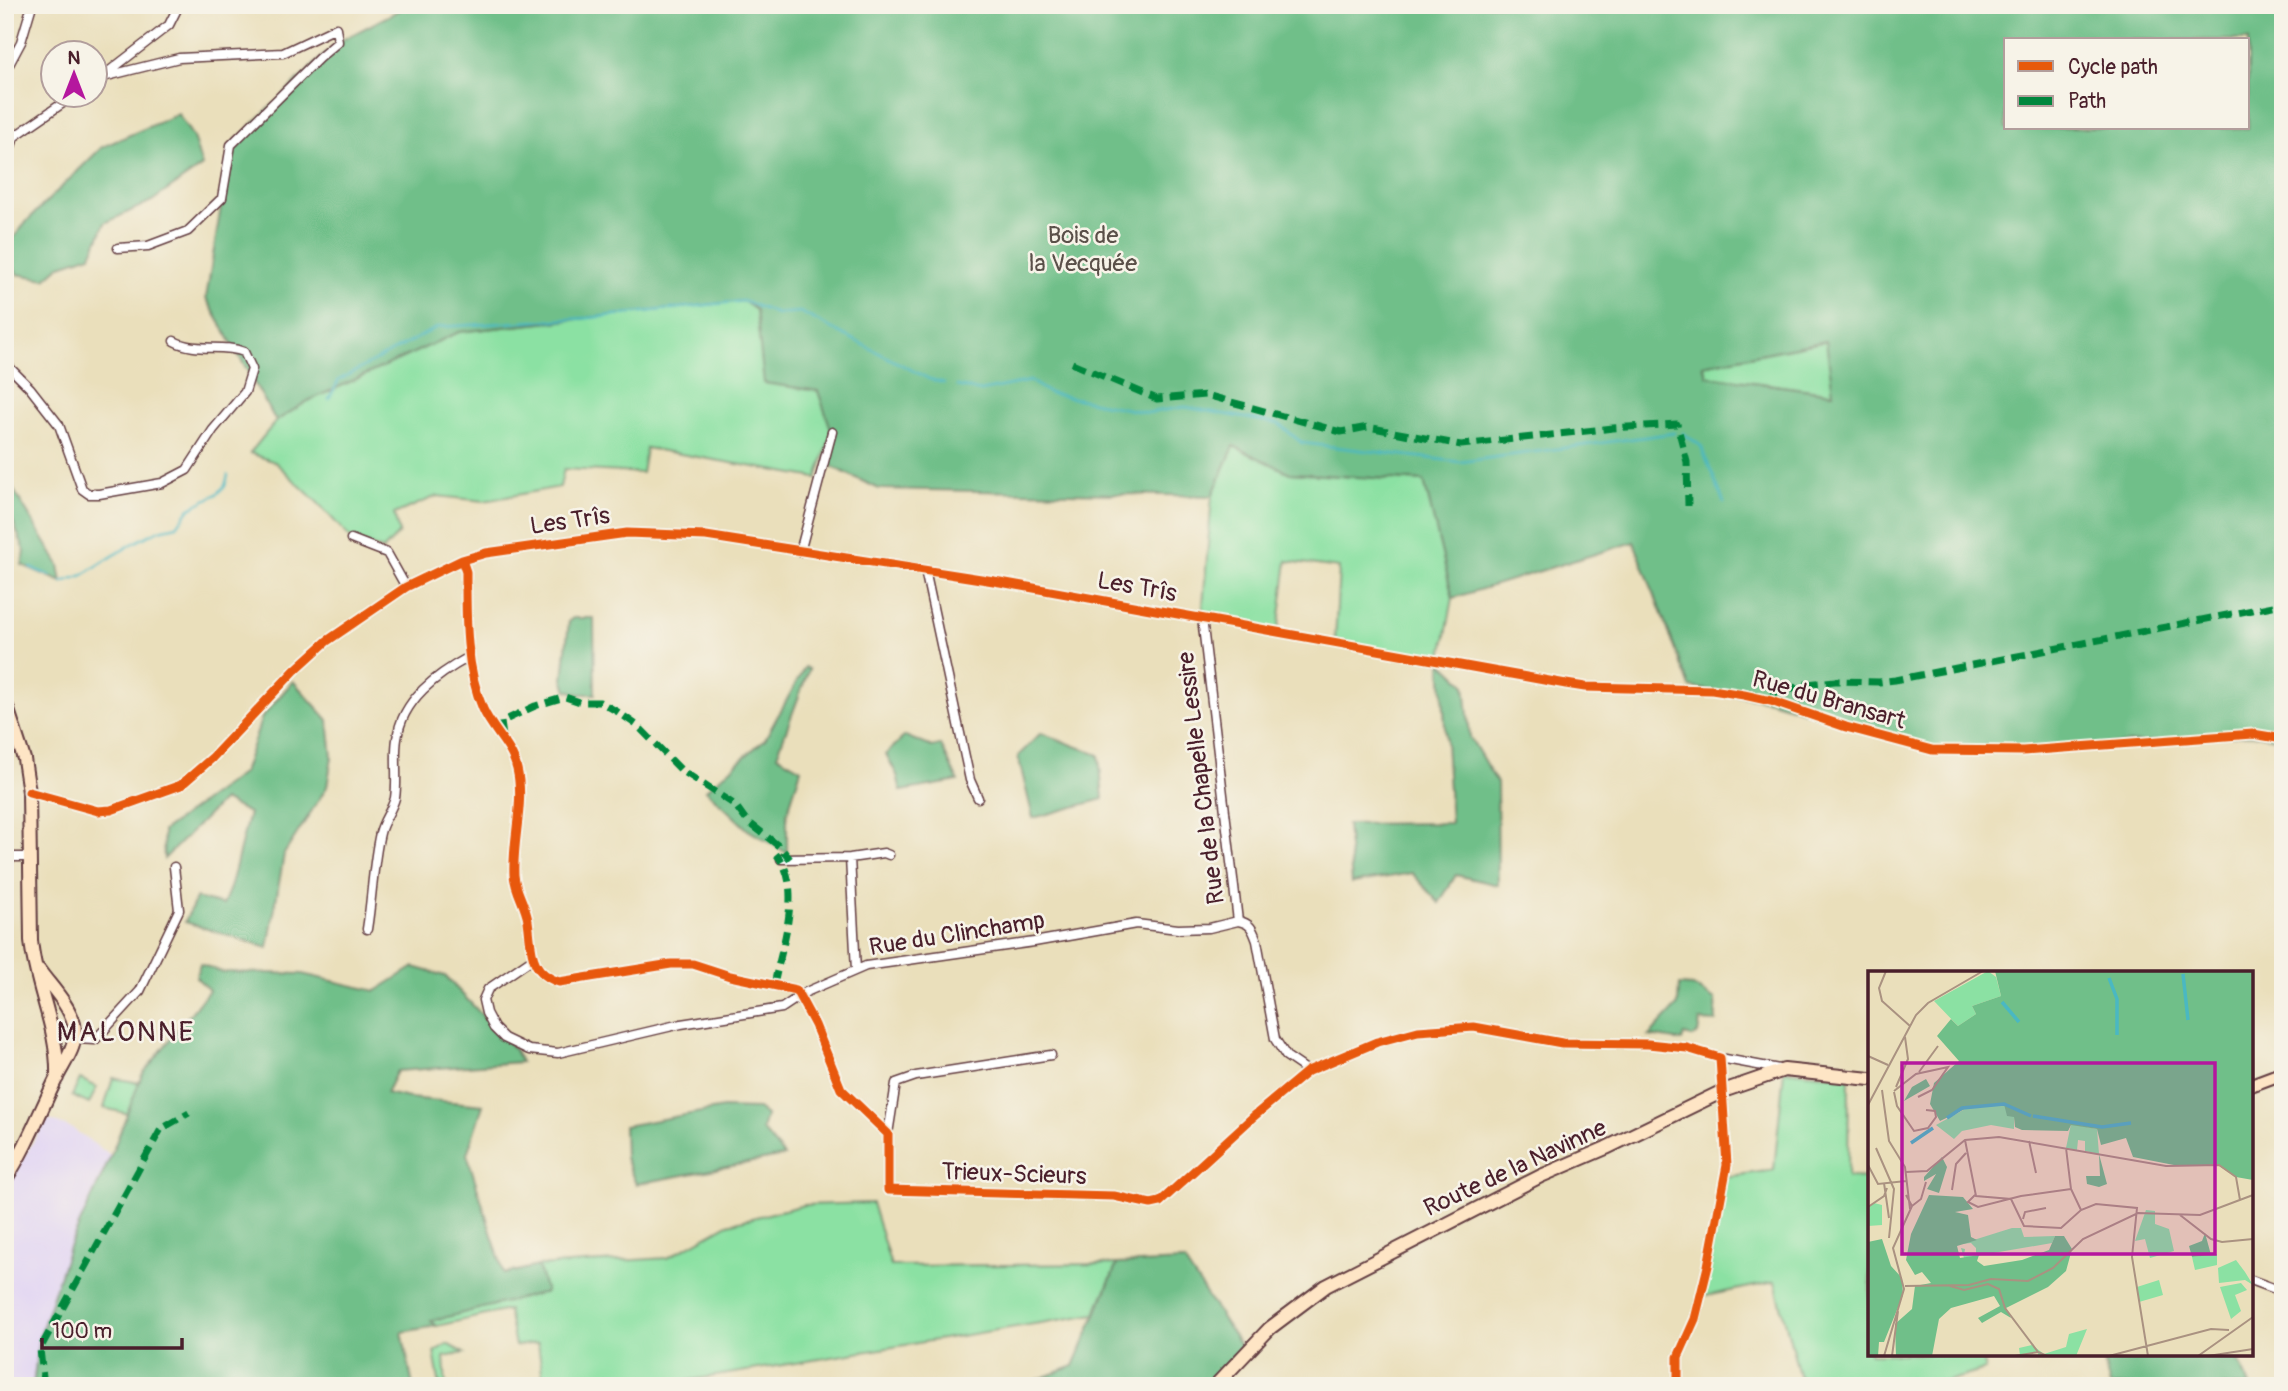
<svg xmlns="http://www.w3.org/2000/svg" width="2288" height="1391" viewBox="0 0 2288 1391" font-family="Pangolin,sans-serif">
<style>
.built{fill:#e1d4f4}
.green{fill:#8be1a3;stroke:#6a8067;stroke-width:2}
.forest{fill:#70bf89;stroke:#5d6f5a;stroke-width:2;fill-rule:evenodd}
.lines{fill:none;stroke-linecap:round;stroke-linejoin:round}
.stream{stroke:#4ab8c2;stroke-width:2.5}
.street-casing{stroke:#623c41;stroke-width:11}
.secondary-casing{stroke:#623c41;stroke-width:16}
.street{stroke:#fff;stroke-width:8}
.secondary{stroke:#fee5c5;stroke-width:12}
.quiet{stroke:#00873e;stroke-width:7;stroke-dasharray:14 7;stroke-linecap:butt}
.cycleway-casing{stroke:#f7f3e8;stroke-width:13}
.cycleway{stroke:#e8590c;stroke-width:9}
.labels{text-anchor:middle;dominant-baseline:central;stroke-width:5;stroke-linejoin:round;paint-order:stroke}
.park-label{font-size:24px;fill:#5a5049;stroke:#f7f3e8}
.street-label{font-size:24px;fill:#4a1f2b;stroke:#f7f3e8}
.quarter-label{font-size:28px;letter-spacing:2px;fill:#4a1f2b;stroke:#f7f3e8}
.inset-river{fill:none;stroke:#4ab8c2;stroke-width:3.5}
.inset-road{fill:none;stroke:#aa9281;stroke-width:2}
.view{fill:#b5179e;fill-opacity:0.15;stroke:#b5179e;stroke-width:3.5}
.inset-edge{fill:none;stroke:#4a1f2b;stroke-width:3.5}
</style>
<rect width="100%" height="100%" fill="#f7f3e8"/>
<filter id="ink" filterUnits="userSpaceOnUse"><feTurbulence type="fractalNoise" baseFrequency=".0143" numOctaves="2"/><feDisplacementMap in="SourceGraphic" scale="14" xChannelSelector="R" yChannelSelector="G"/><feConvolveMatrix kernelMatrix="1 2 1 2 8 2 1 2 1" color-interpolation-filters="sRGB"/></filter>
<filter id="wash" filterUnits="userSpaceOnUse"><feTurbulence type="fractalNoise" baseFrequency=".00686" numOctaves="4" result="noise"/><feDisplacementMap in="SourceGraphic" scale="28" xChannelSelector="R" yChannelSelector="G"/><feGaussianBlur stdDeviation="1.57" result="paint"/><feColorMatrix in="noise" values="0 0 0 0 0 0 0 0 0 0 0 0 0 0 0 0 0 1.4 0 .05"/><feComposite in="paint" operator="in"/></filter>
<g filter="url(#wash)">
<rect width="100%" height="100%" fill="#eadfbb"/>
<path class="built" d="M47,1119L73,1129L114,1158L36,1386H5V1187Z"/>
<path class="green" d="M743,301L756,310L757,322L818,391L832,432L817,478L646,448L642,473L564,469L560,487L484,501L437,496L394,514L399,533L383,550L351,539L318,503L275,462L250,453L276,421L308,401L459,332Z
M1827,341L1834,393L1707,376L1703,365Z
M1234,446L1290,473L1424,481L1453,598L1441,661L1335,642L1339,568L1287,561L1278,632L1202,618L1212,496Z
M1784,1070L1849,1077L1848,1177L1870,1178V1354H1981L1985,1370L1931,1386H1802L1775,1282L1700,1297L1724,1177L1774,1170Z
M113,1078L162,1087L155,1120L104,1108Z
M80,1079L97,1087L89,1104L72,1096Z
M872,1203L891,1266L1117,1264L1095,1314L654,1386H544L538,1343L515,1346L508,1310L437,1326L430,1321L546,1292L538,1266L667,1258L728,1224L804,1205Z
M447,1344L464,1353L444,1357L446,1386H440L434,1352Z"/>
<path class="forest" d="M409,5H2283V739L2253,734L2023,751L1932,750L1771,701L1690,687L1634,542L1453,598L1424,481L1290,473L1234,446L1212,496L879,489L826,464L832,432L818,391L764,383L756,310L743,301L459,332L308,401L276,421L206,298L231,145L338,42ZM2006,40H2248V128H2006ZM1826,341L1833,393L1708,376L1703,365Z
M178,114L193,137L202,166L152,201L105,223L91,255L61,265L45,279L17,274L5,253V248L28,220L102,147Z
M13,489L59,565L62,582L22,565L25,552L5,501V495Z
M573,618H594L595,694H579L567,690L563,679L569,621Z
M1441,661L1465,684L1470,737L1497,783L1498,885L1456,875L1439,903L1412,873L1352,883L1347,824L1451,823Z
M805,667L809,669L777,755L801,769L787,814V853L748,830L706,790L765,739Z
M293,681L328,720L332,757L327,787L284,854L268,948L185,922L196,898L223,905L231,885L249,813L223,800L164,859L163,831L243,773L262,717Z
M1041,733L1099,755L1103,799L1033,818L1018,756Z
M905,736L932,747L941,745L958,781L901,791L897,775L886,754Z
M200,964L222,972L302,974L376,991L414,967L445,976L515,1050L521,1062L397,1071L386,1093L409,1098L483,1105L467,1154L504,1274L538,1266L546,1292L431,1321L436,1326L402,1332L413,1386H33L39,1338L69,1247L110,1158L142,1075L209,990L196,977Z
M1679,985L1693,986L1715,1000L1716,1022L1700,1021L1698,1034L1692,1037L1684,1035L1682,1041L1649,1036L1678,1005Z
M723,1108L758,1109L766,1115L762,1130L784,1156L636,1184L625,1158L624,1126Z
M1184,1261L1245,1353L1220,1386H1021L1074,1366L1117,1264Z
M2102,1354H2235L2250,1386H2110Z"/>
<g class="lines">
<path class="stream" d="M957,386L981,391L1030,381L1049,393L1147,413L1185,407L1279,424L1302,443L1460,462L1674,433
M329,399L339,380L438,327L588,318L743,301L777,314L800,312L929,379L944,383
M1683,433L1701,446L1724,503
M31,568L51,576
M62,582L81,576L132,544L159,530L177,526L190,508L217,494L225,486L228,475"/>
</g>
</g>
<g filter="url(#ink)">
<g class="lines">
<g class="street-casing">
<path id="street" d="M5,72L21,42L32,5
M103,76L169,25L179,5
M94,82L99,78L179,58L283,53L336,28L338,42L319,58L231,145L222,198L188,231L148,246L118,248
M5,143L76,94
M5,165L14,137
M5,363L30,388L59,425L82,489L89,494H99L162,483L187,470L213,430L245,392L252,369L244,352C222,343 196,353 174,341
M351,539L387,553L406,587
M800,552L832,432
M462,560L466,572C466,616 465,667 483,709C492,730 512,746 517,769C525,803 512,840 514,875C515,891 526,906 528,921C532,948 528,972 559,982L671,964H693L730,976L796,990L815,1025L841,1089L888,1134V1190L1114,1196L1151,1204L1160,1202L1253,1117L1308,1071L1377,1042L1418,1031L1474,1027L1562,1043L1648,1044L1687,1048L1720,1058L1727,1165L1708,1266L1695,1319L1678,1357V1386
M925,570L970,780L978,798
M1202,618L1238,921C1251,923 1253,930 1257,941L1275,1039L1286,1056L1308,1071
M29,792L98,811L111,810L181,785L212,758L295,670L327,641L406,587L462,560L486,553L627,533L706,536L1000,582L1566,684L1585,687L1712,690L1744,695L1771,701L1846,727L1932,750L2023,751L2253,734L2283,739
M5,857H30
M850,858L856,970
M781,859L850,858L884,853L889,855
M367,929C372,899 373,862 380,833C383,820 392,810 395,798C398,778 394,758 397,739C402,699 438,674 469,657
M532,959L488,989L483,1000L486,1013L494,1028L504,1038L529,1050L558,1053L681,1024L782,1008L806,992L866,966L1034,942L1136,924L1178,929L1209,928L1238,921
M75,1039L95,1040L140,991L179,910L174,867
M1720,1058L1779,1069
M888,1134L896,1083L916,1076L1051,1055
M2251,1280L2283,1292"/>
</g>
<g class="secondary-casing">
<path id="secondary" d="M5,701L24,759L29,792L31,940C35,987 59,1029 57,1078
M2251,1085L2283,1073
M5,1180C26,1148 39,1114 56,1079C64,1062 79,1045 74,1024C68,1003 51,987 39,970
M1215,1386L1270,1328L1326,1286L1541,1176L1606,1148L1723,1091L1784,1070L1870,1079"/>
</g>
<use href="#street" class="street"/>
<use href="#secondary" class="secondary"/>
<path class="quiet" d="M1072,363L1157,399L1206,395L1341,432L1368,427L1461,445L1613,428L1677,424L1687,462L1688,506
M1771,701L1776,691L1782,688L1793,689L1799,685L1835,681L1879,682L1895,680L2283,604
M503,736L501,722L535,706L565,697L580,702H600L618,712L638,726L681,770L735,805L746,820L780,847L790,859
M774,985C781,948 805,886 776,854
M44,1386L40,1349L161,1129L189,1113"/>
<g class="cycleway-casing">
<path id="cycleway" d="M462,560L466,572C466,616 465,667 483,709C492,730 512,746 517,769C525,803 512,840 514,875C515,891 526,906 528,921C532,948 528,972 559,982L671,964H693L730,976L796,990L815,1025L841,1089L888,1134V1190L1114,1196L1151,1204L1160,1202L1253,1117L1308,1071L1377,1042L1418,1031L1474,1027L1562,1043L1648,1044L1687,1048L1720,1058L1727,1165L1708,1266L1695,1319L1678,1357V1386
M29,792L98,811L111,810L181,785L212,758L295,670L327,641L406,587L462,560L486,553L627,533L706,536L1000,582L1566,684L1585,687L1712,690L1744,695L1771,701L1846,727L1932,750L2023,751L2253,734L2283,739"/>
</g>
<use href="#cycleway" class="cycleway"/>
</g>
</g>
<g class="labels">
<g class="park-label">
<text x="1083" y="235">Bois de<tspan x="1083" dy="28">la Vecquée</tspan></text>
</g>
<g class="street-label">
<text transform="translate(570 521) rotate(-8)">Les Trîs</text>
<text transform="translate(1137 587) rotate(10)">Les Trîs</text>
<text transform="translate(1829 700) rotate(16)">Rue du Bransart</text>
<text transform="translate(1201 778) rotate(-97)">Rue de la Chapelle Lessire</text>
<text transform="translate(957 934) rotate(-9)">Rue du Clinchamp</text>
<text transform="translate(1515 1168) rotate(-25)">Route de la Navinne</text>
<text transform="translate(1014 1174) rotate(2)">Trieux-Scieurs</text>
</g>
<g class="quarter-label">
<text x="126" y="1032">MALONNE</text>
</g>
</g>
<g transform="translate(1868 971)">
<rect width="385" height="385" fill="#eadfbb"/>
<path d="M120,0L128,6L133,25L104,35L108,43L90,55L66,30ZM136,133L146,146V158L123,154L94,160L86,168L68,154L97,138ZM203,153L229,158L231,183L217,180V170L210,169L209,179L198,177ZM6,232L14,234V254L0,255V237ZM278,239L287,240V253L301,258L306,280L282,287L277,268L267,270ZM144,257H153L156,266L187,265L184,272L96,287L93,277L97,278L96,284L108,282V277L103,272L93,273ZM349,283V294L327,299L324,286ZM368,289L377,301L385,314L377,309L351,312L350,297ZM291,309L295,324L271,331L269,316ZM373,312L379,319L367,324L373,340L363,348L352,316ZM219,358L208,385H170V381L148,385L152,384L151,377L164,374L176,383L198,376L201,363Z" fill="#8be1a3"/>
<path d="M127,0H385V209L368,206L350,194L311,195L265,186L258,167L233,174L229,158L203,154L200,160L154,159L147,156L146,146L139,145L136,133L97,138L72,150L62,133L66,112L91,90L69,65L83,48L90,55L108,43L104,35L133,25ZM58,108L62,115L36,130L44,116ZM231,183L239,213L231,216L219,213L218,205H232ZM74,186L79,196L71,222L59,218L68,203L56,210V206ZM61,224L95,226L105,238L87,241L100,244L103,266L109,269L89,275L92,287L111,284L109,290L116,295L154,289L181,279L187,265H196L204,278L198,300L180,316L138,337L143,347L133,341L114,352L110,347L132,335L126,325L83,337L71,348L64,385H28L27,353L44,338L47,315L63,312L54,301L47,304L38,289L43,263ZM337,262L343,284L324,286L321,275L334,270ZM14,268L23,295L34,307L35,324L16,371H11L10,385H0V271Z" fill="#70bf89"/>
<path class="inset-river" d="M315,3L320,49M241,7L249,28V64M134,31L151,51M165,145L234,156L263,152M79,147L94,137L136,133L163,145M43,172L65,157"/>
<path class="inset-road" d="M18,0L11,17L14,30L42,55M0,85L20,94M51,101L70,75M28,116L40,88L37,66M14,119L21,170L37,196L42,238M26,120L48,103L80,96L64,119L50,126M26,121L29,135L46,160L60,157L68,146L67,140L58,139M0,134L48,44L60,32L115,0M97,169L108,225L143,228L156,255L193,257L213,239L228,233L269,237L264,286L280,385M161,170L168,202M8,177L26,218L21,267M198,177L203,218L213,239M0,194L10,213L38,210M38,201L59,200L97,169L131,166L298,195L351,194L368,206L372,229M16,212L21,247M84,219L88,193L98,182M107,224L100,231L110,236L153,225L203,218M44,235L53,228L58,211M0,236L16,225L19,217M312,244L343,268L354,271L385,268M155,248L157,241L178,237M37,315L101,314L123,308L160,310L185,297L215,268L270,242L332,244L385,224M82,315L96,319L120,313L131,318L137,337L170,381L179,385M16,385L36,318L25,277L44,235L38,224M24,385L30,340M147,385L170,381M241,385L343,358L361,359M330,385L385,346M340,385L385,378"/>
<path class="view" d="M34,92H347V283H34Z"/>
<rect width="385" height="385" class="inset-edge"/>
</g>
<rect width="2288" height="1391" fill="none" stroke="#f7f3e8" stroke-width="28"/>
<rect x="2004" y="38" width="245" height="91" fill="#f7f3e8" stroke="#b29e9c" stroke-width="2"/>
<rect x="2018" y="61" width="35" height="10" fill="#e8590c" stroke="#b29e9c" stroke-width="2"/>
<text x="2068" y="74" font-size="21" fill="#4a1f2b">Cycle path</text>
<rect x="2018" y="96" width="35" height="10" fill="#00873e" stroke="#b29e9c" stroke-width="2"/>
<text x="2068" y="108" font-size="21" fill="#4a1f2b">Path</text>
<g transform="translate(74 74)"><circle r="33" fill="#f7f3e8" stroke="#b29e9c" stroke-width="2"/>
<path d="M0-5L12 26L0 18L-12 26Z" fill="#b5179e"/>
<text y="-10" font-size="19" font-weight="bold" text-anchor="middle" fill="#4a1f2b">N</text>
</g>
<path d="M42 1338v10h140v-10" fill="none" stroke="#4a1f2b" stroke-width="3.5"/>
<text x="52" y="1338" font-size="21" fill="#4a1f2b" stroke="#f7f3e8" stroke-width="5" paint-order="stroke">100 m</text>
</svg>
